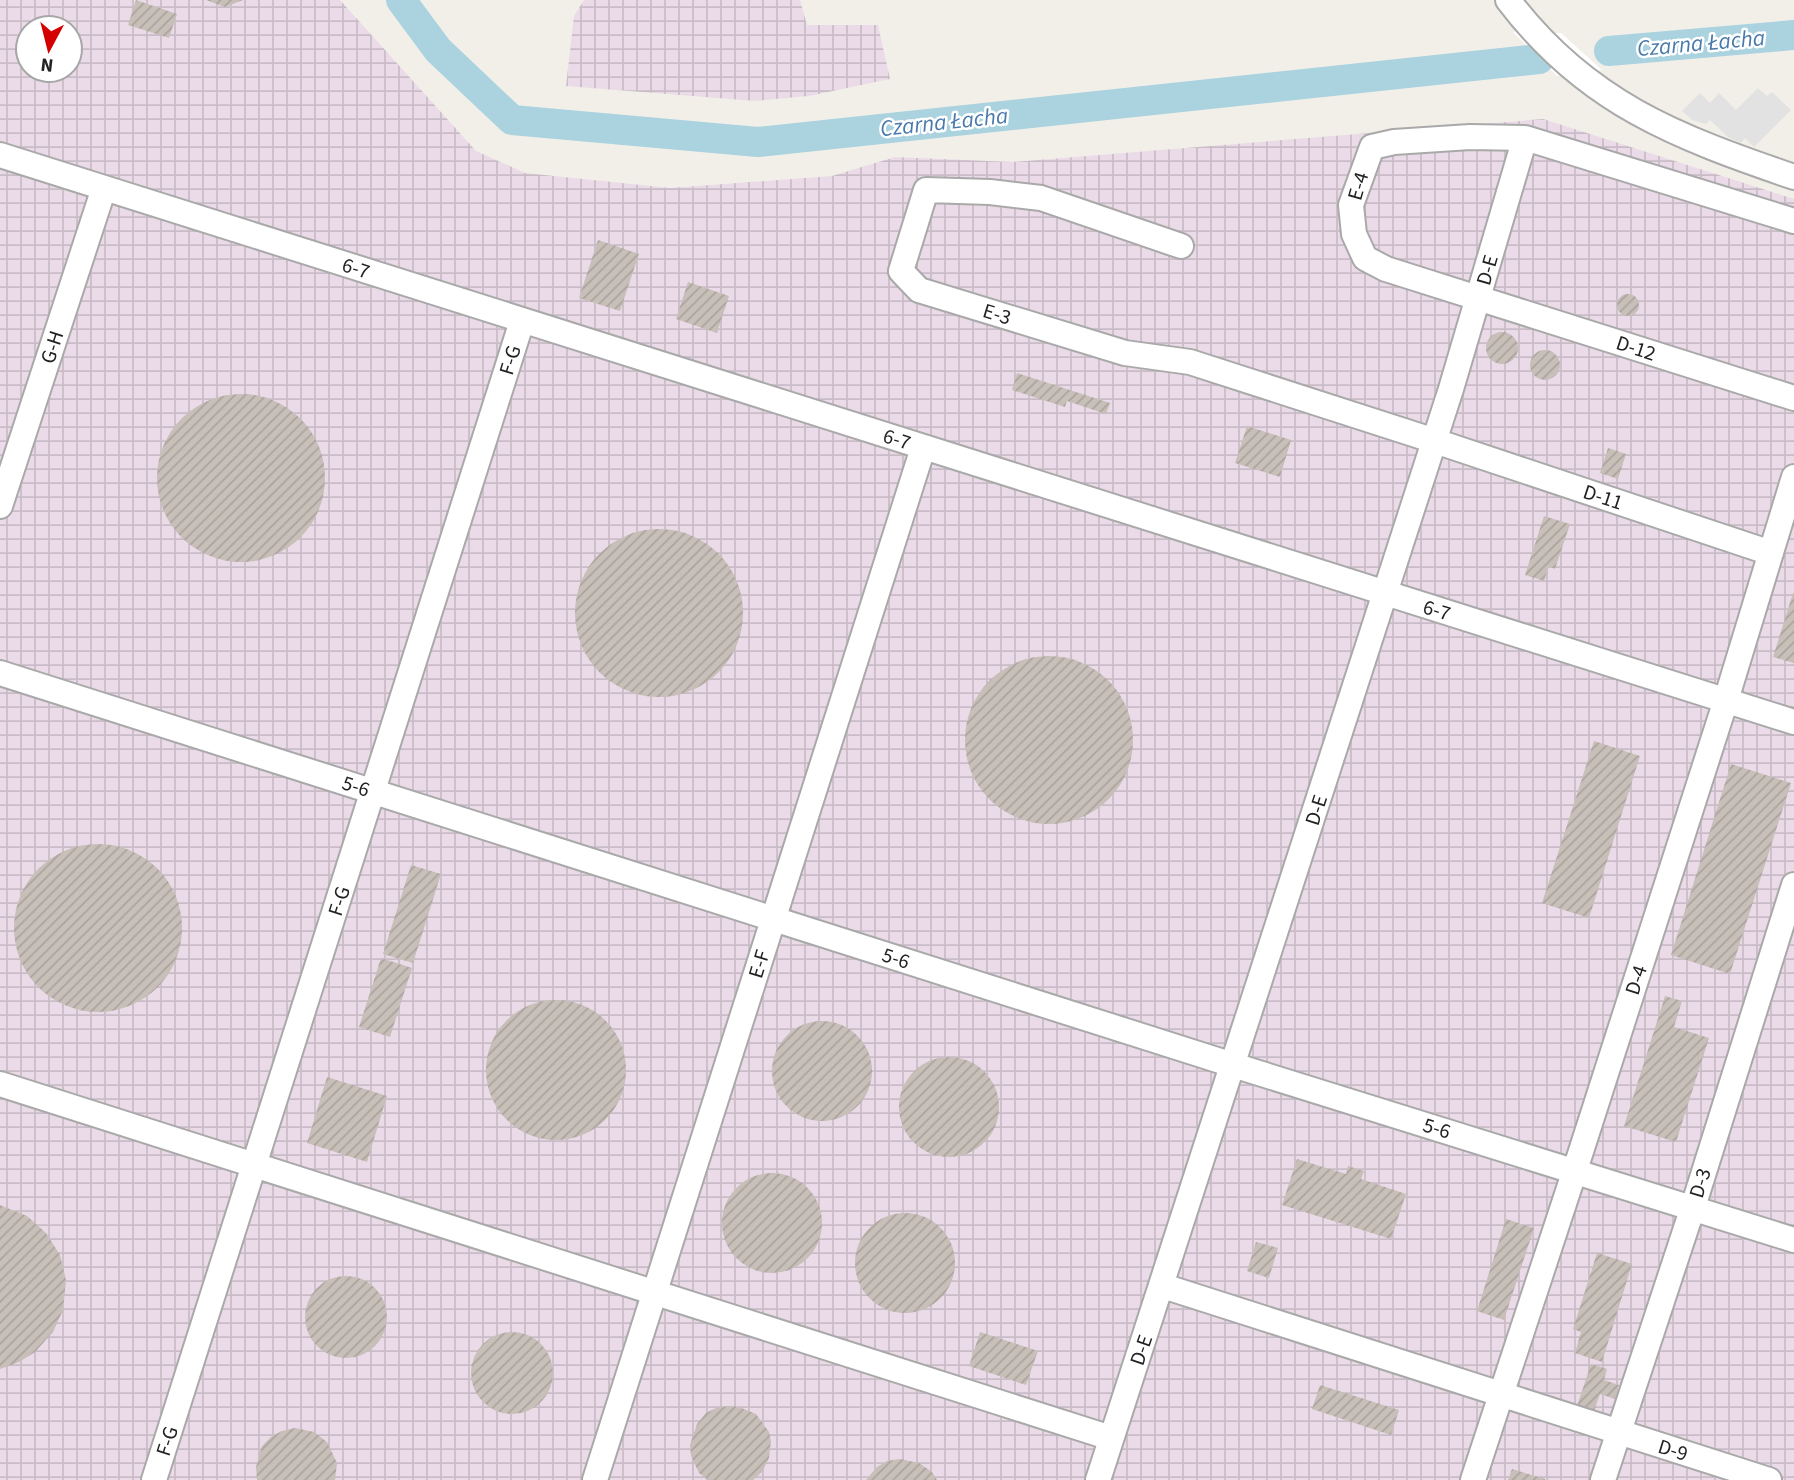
<svg xmlns="http://www.w3.org/2000/svg" width="1794" height="1480" viewBox="0 0 1794 1480" font-family="'Source Sans 3',sans-serif">
<style>
.industrial{fill:url(#industrial-grid);fill-rule:evenodd}
.parking{fill:#e2e2e2}
.pier{fill:#fff}
.lines{fill:none;stroke-linecap:round;stroke-linejoin:round}
.river{stroke:#aad3df;stroke-width:30}
.building{fill:url(#building-hatch)}
.minor-casing{stroke:#a9a9a9;stroke-width:28}
.minor{stroke:#fff;stroke-width:24}
.labels{text-anchor:middle;dominant-baseline:central;stroke-width:5;stroke-linejoin:round;paint-order:stroke}
.street-label{font-size:21px;fill:#222;stroke:#fff}
.water-label{font-size:23px;font-style:italic;fill:#4a7aab;stroke:#fff}
</style>
<defs>
<pattern id="industrial-grid" width="8" height="8" patternUnits="userSpaceOnUse" patternTransform="scale(1.75)"><rect width="8" height="8" fill="#ebdbe8"/><path d="M0 4h8M4 0v8" fill="none" stroke="#c9bcc7"/></pattern>
<pattern id="building-hatch" width="6" height="6" patternUnits="userSpaceOnUse" patternTransform="scale(1.75)"><rect width="6" height="6" fill="#c7bfb8"/><path d="M-1 1l2-2M0 6l6-6M5 7l2-2" fill="none" stroke="#aba49e"/></pattern>
</defs>
<rect width="100%" height="100%" fill="#f2efe9"/>
<path class="industrial" d="M0,0H340L476,151L525,173L670,188L832,176L895,157L1012,162L1543,119L1794,199V1480H0ZM28,28H70V70H28Z
M584,0H800L807,25H878L890,79L809,96L755,101L566,86L574,16Z"/>
<path class="parking" d="M1758,88L1767,96L1772,92L1791,110L1754,147L1745,138L1741,143L1728,137L1710,120L1706,124L1692,120L1682,111L1700,93L1710,103L1719,93L1736,110Z"/>
<path class="pier" d="M1513,32L1561,33L1602,70L1557,76Z"/>
<g class="lines">
<path class="river" d="M401,0L438,50L512,120L758,142L1539,59
M1609,51L1794,35"/>
</g>
<path class="building" d="M136,0L177,14L169,38L128,25Z
M206,0H243L225,7Z
M598,240L639,254L620,311L579,298Z
M688,282L729,296L717,333L676,319Z
M1617 305a11 11 0 1 1 22 0a11 11 0 1 1-22 0Z
M1486 348a16 16 0 1 1 32 0a16 16 0 1 1-32 0Z
M1530 365a15 15 0 1 1 30 0a15 15 0 1 1-30 0Z
M1017,373L1110,403L1106,414L1067,401L1065,407L1012,390Z
M157 478a84 84 0 1 1 168 0a84 84 0 1 1-168 0Z
M1247,426L1291,440L1280,477L1235,463Z
M1608,448L1626,454L1618,479L1600,473Z
M1544,516L1570,524L1555,569L1549,566L1544,581L1525,575Z
M575 613a84 84 0 1 1 168 0a84 84 0 1 1-168 0Z
M1793,593H1794V663L1773,657Z
M965 740a84 84 0 1 1 168 0a84 84 0 1 1-168 0Z
M1594,741L1640,756L1589,918L1542,903Z
M1731,764L1791,783L1730,974L1671,955Z
M14 928a84 84 0 1 1 168 0a84 84 0 1 1-168 0Z
M411,865L441,874L413,963L383,954Z
M381,958L412,968L390,1037L359,1027Z
M1665,996L1682,1001L1674,1027L1709,1038L1676,1142L1624,1126Z
M486 1070a70 70 0 1 1 140 0a70 70 0 1 1-140 0Z
M772 1071a50 50 0 1 1 100 0a50 50 0 1 1-100 0Z
M899 1107a50 50 0 1 1 100 0a50 50 0 1 1-100 0Z
M327,1077L387,1096L367,1162L307,1143Z
M1297,1159L1346,1174L1348,1166L1364,1171L1361,1179L1406,1194L1391,1239L1282,1205Z
M722 1223a50 50 0 1 1 100 0a50 50 0 1 1-100 0Z
M0,1205L27,1216L46,1233L60,1255L66,1280L63,1310L53,1332L35,1352L19,1362L0,1369Z
M855 1263a50 50 0 1 1 100 0a50 50 0 1 1-100 0Z
M1506,1219L1534,1228L1504,1320L1477,1311Z
M1256,1242L1278,1248L1269,1278L1247,1271Z
M1597,1253L1632,1264L1602,1362L1575,1353L1581,1332L1573,1329Z
M305 1317a41 41 0 1 1 82 0a41 41 0 1 1-82 0Z
M980,1332L1038,1351L1026,1385L969,1366Z
M471 1373a41 41 0 1 1 82 0a41 41 0 1 1-82 0Z
M1591,1364L1607,1369L1604,1380L1619,1385L1615,1399L1600,1394L1594,1411L1577,1406Z
M1320,1385L1399,1410L1391,1435L1312,1409Z
M729,1406L739,1407L756,1414L769,1432L771,1441L769,1458L762,1472L753,1480H708L699,1473L691,1456L690,1445L697,1424L706,1413L716,1408Z
M295,1428L314,1432L327,1442L337,1463L335,1480H257L256,1467L262,1446L272,1436L282,1431Z
M900,1459L919,1463L932,1472L937,1480H866L877,1467L887,1461Z
M1512,1469L1545,1479V1480H1508Z"/>
<g class="lines">
<g class="minor-casing">
<path id="minor" d="M1508,0C1586,103 1677,137 1794,177
M0,155L1794,722
M1794,221L1525,138L1470,137L1394,142L1372,147L1351,205L1354,234L1365,258L1386,269L1794,398
M1181,246L1041,198L990,192L926,190L901,271L919,290L1125,353L1190,362L1435,441L1771,553
M0,506L104,188
M0,673L1233,1065L1794,1240
M0,1084L1111,1438
M1163,1286L1769,1480
M154,1480L522,321
M595,1480L923,448
M1098,1480L1451,389L1525,138
M1473,1480L1575,1170L1726,700L1794,477
M1603,1480L1693,1207L1794,885"/>
</g>
<use href="#minor" class="minor"/>
</g>
<g class="labels">
<g class="street-label">
<text transform="translate(1358 186) rotate(-74)">E-4</text>
<text transform="translate(356 268) rotate(18)">6-7</text>
<text transform="translate(1487 270) rotate(-74)">D-E</text>
<text transform="translate(997 314) rotate(17)">E-3</text>
<text transform="translate(52 347) rotate(-72)">G-H</text>
<text transform="translate(1636 348) rotate(18)">D-12</text>
<text transform="translate(510 360) rotate(-73)">F-G</text>
<text transform="translate(897 439) rotate(18)">6-7</text>
<text transform="translate(1603 497) rotate(18)">D-11</text>
<text transform="translate(1437 610) rotate(17)">6-7</text>
<text transform="translate(356 786) rotate(18)">5-6</text>
<text transform="translate(1316 810) rotate(-72)">D-E</text>
<text transform="translate(339 901) rotate(-72)">F-G</text>
<text transform="translate(896 958) rotate(18)">5-6</text>
<text transform="translate(759 964) rotate(-73)">E-F</text>
<text transform="translate(1636 980) rotate(-72)">D-4</text>
<text transform="translate(1437 1128) rotate(17)">5-6</text>
<text transform="translate(1700 1183) rotate(-73)">D-3</text>
<text transform="translate(1141 1350) rotate(-71)">D-E</text>
<text transform="translate(167 1441) rotate(-72)">F-G</text>
<text transform="translate(1673 1450) rotate(17)">D-9</text>
</g>
<g class="water-label">
<text transform="translate(1701 43) rotate(-5)">Czarna Łacha</text>
<text transform="translate(944 122) rotate(-6)">Czarna Łacha</text>
</g>
</g>
<g transform="translate(49 49) rotate(187)"><circle r="33" fill="#ffffff" stroke="#a7a7a7" stroke-width="2"/>
<path d="M0-5L12 26L0 18L-12 26Z" fill="#d40000"/>
<text y="-10" font-size="19" font-weight="bold" text-anchor="middle" fill="#222222">N</text>
</g>
</svg>
